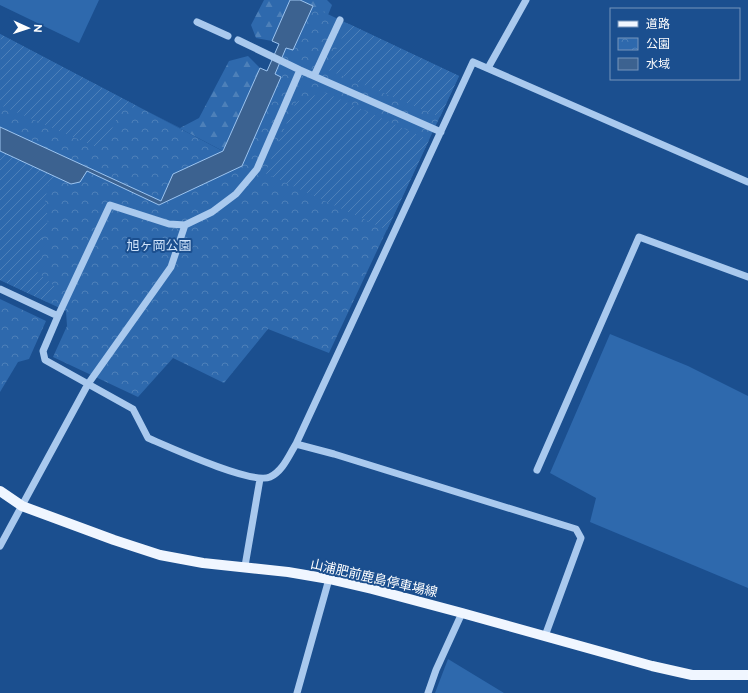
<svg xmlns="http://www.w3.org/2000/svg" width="748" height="693" viewBox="0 0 748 693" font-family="Raleway,'Noto Sans JP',sans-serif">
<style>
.grass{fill:#2e69ad}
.forest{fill:url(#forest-firs)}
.park{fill:url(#park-crowns)}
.garden{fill:url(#garden-furrows)}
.water{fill:#3c6290;stroke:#9cc4f0}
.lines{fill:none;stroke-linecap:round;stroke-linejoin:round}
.minor{stroke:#a9c9ee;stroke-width:7}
.major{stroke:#f0f6ff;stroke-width:10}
.labels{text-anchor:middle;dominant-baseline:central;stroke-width:4;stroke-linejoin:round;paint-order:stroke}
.park-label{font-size:13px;fill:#cfe3fa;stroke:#1b4f8f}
.street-label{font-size:13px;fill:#fff;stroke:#1b4f8f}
</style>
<defs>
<pattern id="forest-firs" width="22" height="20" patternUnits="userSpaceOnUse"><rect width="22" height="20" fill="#2e69ad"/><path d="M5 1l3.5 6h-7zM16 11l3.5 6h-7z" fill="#4d80b9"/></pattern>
<pattern id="park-crowns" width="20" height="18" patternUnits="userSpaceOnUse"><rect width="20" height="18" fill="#2e69ad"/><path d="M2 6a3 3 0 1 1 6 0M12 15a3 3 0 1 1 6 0" fill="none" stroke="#4d80b9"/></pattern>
<pattern id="garden-furrows" width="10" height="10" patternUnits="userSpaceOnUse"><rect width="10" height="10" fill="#2e69ad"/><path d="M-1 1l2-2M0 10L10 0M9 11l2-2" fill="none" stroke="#4d80b9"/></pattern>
</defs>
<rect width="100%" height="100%" fill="#1b4f8f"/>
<path class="grass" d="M0,0H99L79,43L0,5Z
M610,334L688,366L748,396V588L590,522L596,498L550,473Z
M448,659L504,693H435Z"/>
<path class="forest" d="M264,0H290L272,41L256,38L251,25Z
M300,0H327L332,5L316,45L293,50L313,6Z
M248,56L260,68L223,151L137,106L180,128L199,118L229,61Z"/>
<path class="park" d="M300,1L459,76L329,353L268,329L224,383L173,358L138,397L53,357L67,326L66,311L0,280V34L234,157Z
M0,299L46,321L29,359L18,362L0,392Z"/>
<path class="garden" d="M349,24L459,76L440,117L326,69Z
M0,34L137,106L120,112L107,139L96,147L0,105L1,42Z
M324,92L429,140L387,230L265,173L296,102Z
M0,151L58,178L49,183L45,199L48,220L39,248L43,263L37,272L58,289L47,302L0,280Z"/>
<path class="water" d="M290,0H300L313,6L293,50L286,48L275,74L281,77L242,166L159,205L87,171L80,182L71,184L0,151V127L161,201L173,174L223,151L260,68L267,71L279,44L272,41Z"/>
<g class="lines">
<path class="minor" d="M197,22L228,36
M238,40L300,70L441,132
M488,68L526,0
M300,70L257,169L236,194L212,212L185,225L169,224L110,205L58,316L43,351L45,360L133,409L148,438C169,447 252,485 270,477C283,471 289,455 296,444L473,62L748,182
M314,76L340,20
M0,289L58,316
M296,444L334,454L576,529L581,538L545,636
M537,470L639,237L748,277
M0,546L88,384L171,267L185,225
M245,566L260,479
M297,693L329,579
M428,693L436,670L462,613"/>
<path class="major" d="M0,491L22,506L114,540L160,555L203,563L288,572L329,579L372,589L462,613L652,666L692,675H748"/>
</g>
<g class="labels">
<g class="park-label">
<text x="159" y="245">旭ヶ岡公園</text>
</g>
<g class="street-label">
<text transform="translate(374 578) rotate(13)">山浦肥前鹿島停車場線</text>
</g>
</g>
<rect x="610" y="8" width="130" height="72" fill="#1b4f8f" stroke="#7695bc"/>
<rect x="618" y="21" width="20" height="6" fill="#f0f6ff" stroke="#7695bc"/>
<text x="646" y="28" font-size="12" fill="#ffffff">道路</text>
<rect x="618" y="38" width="20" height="12" fill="url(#park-crowns)" stroke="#7695bc"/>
<text x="646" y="48" font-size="12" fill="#ffffff">公園</text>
<rect x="618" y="58" width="20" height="12" fill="#3c6290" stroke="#7695bc"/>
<text x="646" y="68" font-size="12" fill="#ffffff">水域</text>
<g transform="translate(28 28) rotate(93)" stroke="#1b4f8f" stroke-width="3" paint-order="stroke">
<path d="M0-3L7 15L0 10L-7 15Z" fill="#ffffff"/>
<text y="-6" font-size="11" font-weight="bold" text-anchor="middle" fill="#ffffff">N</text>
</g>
</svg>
